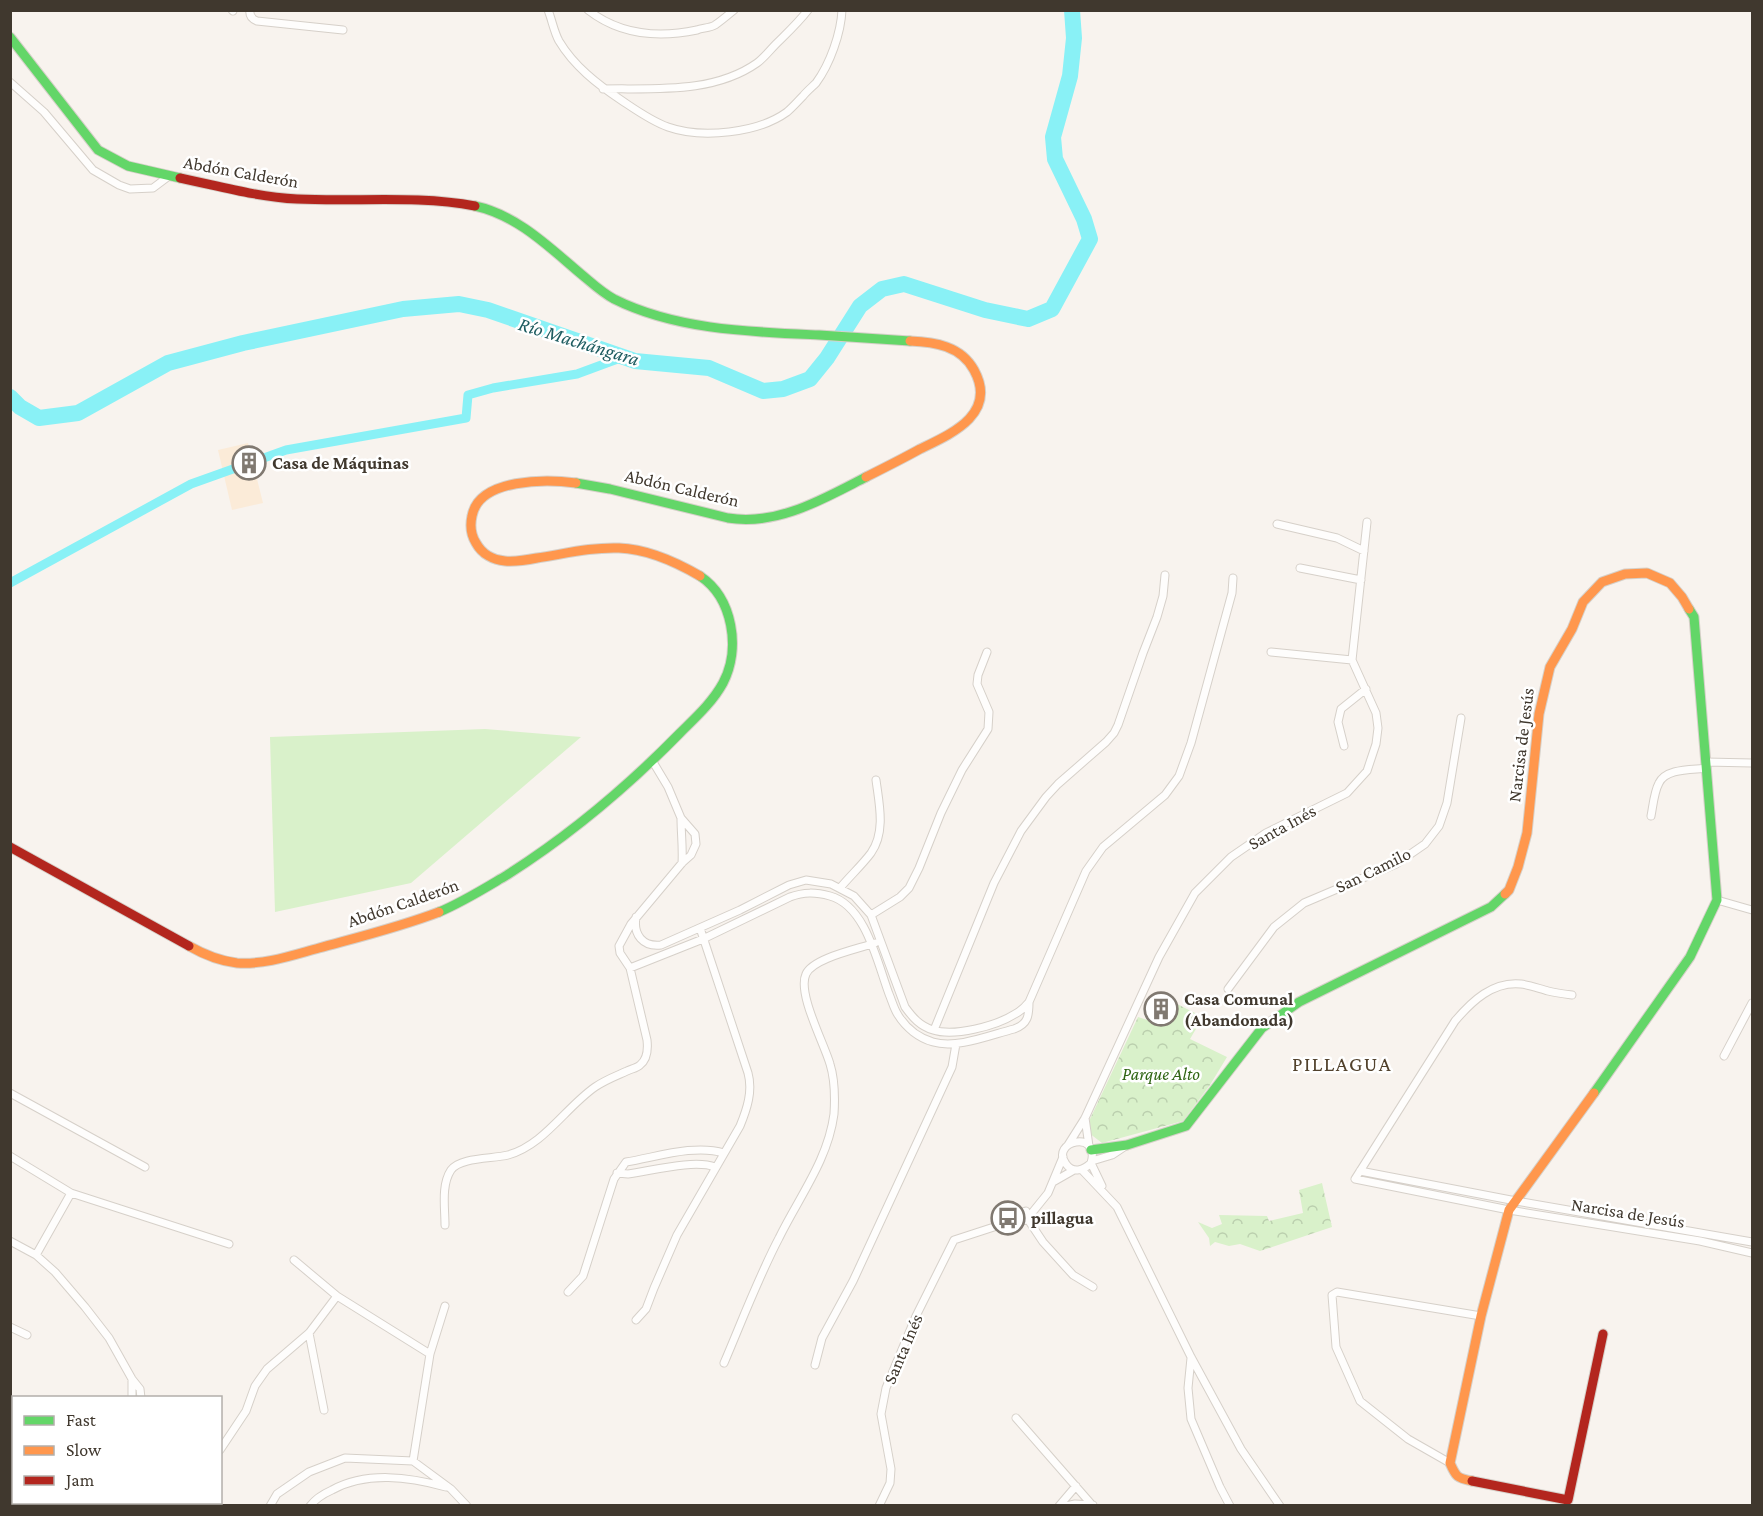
<svg xmlns="http://www.w3.org/2000/svg" width="1763" height="1516" viewBox="0 0 1763 1516" font-family="'Crimson Pro',serif">
<style>
.built{fill:#fbebd8}
.green{fill:#d9f1ca}
.forest{fill:url(#forest-crowns)}
.lines{fill:none;stroke-linecap:round;stroke-linejoin:round}
.canal{stroke:#89f1f6;stroke-width:9}
.river{stroke:#89f1f6;stroke-width:16}
.street-casing{stroke:#d6d0c9;stroke-width:9}
.fast-casing{stroke:#d6d0c9;stroke-width:11}
.slow-casing{stroke:#d6d0c9;stroke-width:11}
.jam-casing{stroke:#d6d0c9;stroke-width:11}
.street{stroke:#fefdfc;stroke-width:7}
.fast{stroke:#63d668;stroke-width:9}
.slow{stroke:#ff974d;stroke-width:9}
.jam{stroke:#b3261e;stroke-width:9}
.labels{text-anchor:middle;dominant-baseline:central;stroke-width:5;stroke-linejoin:round;paint-order:stroke}
.street-label{font-size:18px;fill:#40382e;stroke:#fff}
.poi-label{font-size:18px;font-weight:bold;fill:#40382e;stroke:#fff;text-anchor:start}
.park-label{font-size:18px;font-style:italic;fill:#306514;stroke:#fff}
.water-label{font-size:20px;font-style:italic;fill:#1e5c60;stroke:#fff}
.quarter-label{font-size:21px;letter-spacing:1.5px;fill:#52422d;stroke:#fff}
</style>
<defs>
<pattern id="forest-crowns" width="20" height="18" patternUnits="userSpaceOnUse" patternTransform="scale(1.5)"><rect width="20" height="18" fill="#d9f1ca"/><path d="M2 6a3 3 0 1 1 6 0M12 15a3 3 0 1 1 6 0" fill="none" stroke="#bbcfae"/></pattern>
</defs>
<rect width="100%" height="100%" fill="#f8f3ee"/>
<path class="built" d="M248,443L263,503L232,510L218,450Z"/>
<path class="green" d="M485,729L581,737L411,883L275,912L270,737Z"/>
<path class="forest" d="M1175,1003L1203,1017L1190,1039L1227,1057L1210,1085L1183,1121L1102,1143L1089,1133L1090,1119L1138,1017L1163,1025Z
M1322,1183L1332,1227L1260,1251L1240,1244L1229,1246L1215,1242L1210,1246L1209,1238L1198,1222L1212,1228L1222,1224L1219,1215L1267,1216L1269,1221L1303,1213L1299,1190Z"/>
<g class="lines">
<path class="canal" d="M10,583L191,484L286,450L466,418L468,395L493,388L577,374L623,357"/>
<path class="river" d="M10,397L20,407L39,418L78,413L168,363L243,343L403,309L459,304L488,310L635,361L709,368L763,391L783,389L810,379L827,358L860,306L882,289L904,284L985,310L1028,319L1052,309L1090,239L1084,219L1055,159L1053,137L1070,76L1074,38L1072,10"/>
<g class="street-casing">
<path id="street" d="M232,10L233,11
M250,10C249,16 252,19 257,21L343,30
M548,10C552,20 554,32 559,41C574,66 597,84 621,100C636,110 651,121 668,127C702,139 758,133 787,112C793,107 798,101 803,96C807,91 812,87 816,83C830,64 841,33 842,10
M588,10C620,35 659,38 697,30C702,28 710,28 715,25C721,21 728,15 734,10
M10,82L44,112L93,170L119,185L130,189L153,188L169,176
M603,89C654,88 713,94 757,63C764,58 770,50 776,44C787,33 798,23 808,10
M1277,524L1337,538L1364,551
M1300,568L1361,580
M1271,652L1352,660
M1344,746L1338,722L1341,709L1366,689
M1706,762L1752,763
M1651,816C1653,806 1654,792 1659,783C1666,768 1692,770 1707,768
M681,818C681,833 683,848 682,863
M840,888C850,876 862,865 871,853C886,832 879,803 876,780
M1717,900L1752,910
M871,915L900,897L909,888L919,868L941,813L962,770L988,729L989,712L977,684L978,675L987,652
M636,917C633,935 643,947 661,945L740,910L789,885L806,880L831,884L854,896L871,915L905,1007C913,1018 920,1026 933,1030C954,1037 996,1026 1015,1014C1021,1011 1025,1007 1029,1002L1086,871L1103,847L1165,795L1179,776L1191,743L1232,593L1233,578
M630,968L703,939L790,897C804,892 815,892 830,896C866,906 877,962 889,994C892,1001 894,1009 898,1015C906,1028 919,1038 933,1042C957,1049 990,1035 1014,1029C1028,1024 1029,1016 1029,1002
M1228,989L1274,927L1304,903L1396,864L1425,844L1439,826L1447,803L1461,718
M1572,995C1564,994 1556,993 1548,991C1540,989 1530,985 1521,984C1493,981 1472,1001 1455,1021L1355,1179L1509,1210L1700,1241L1752,1253
M934,1030L994,883L1021,831L1046,797L1058,784L1106,742L1114,733L1118,725L1143,653L1157,617L1163,596L1165,575
M1724,1056L1752,1003
M10,1093L145,1167
M1085,1118L1089,1146
M1068,1145L1085,1118L1159,957L1195,893L1231,857L1266,833L1347,793L1367,771L1376,744L1378,728L1376,713L1352,660L1367,522
M10,1156L71,1193L36,1255
M1092,1161L1112,1155L1127,1145
M1091,1163C1084,1170 1073,1174 1066,1164C1049,1141 1101,1129 1091,1163L1102,1186
M1082,1170L1117,1207L1191,1357L1241,1449L1280,1506
M1360,1171L1516,1201L1752,1242
M617,1173L628,1174C651,1171 694,1159 715,1167
M1053,1182L1074,1170
M71,1193L229,1244
M1023,1212L1043,1242L1073,1275L1093,1287
M445,1225C445,1208 441,1185 451,1170C460,1157 493,1159 508,1155C544,1145 565,1108 595,1087C605,1080 616,1076 627,1071C631,1069 637,1068 640,1065C648,1059 648,1049 647,1040L630,968L620,953L619,946L631,924L682,863L691,855L696,844L695,834L681,818L668,787L653,762
M997,1226L1002,1220L1026,1211
M10,1241L36,1255L55,1272L85,1307L109,1338L132,1379L140,1389L141,1398
M294,1260L337,1296L430,1354
M568,1292L583,1276L614,1179L626,1162C657,1157 694,1144 724,1153
M636,1320L646,1309L654,1288L677,1235L740,1126C747,1109 753,1091 748,1073L700,928
M10,1327L27,1335
M309,1333L324,1410
M1191,1358L1188,1388L1191,1419L1220,1487L1230,1506
M724,1363C742,1321 758,1278 779,1238C799,1197 828,1160 834,1114C835,1098 835,1080 830,1064C824,1043 797,993 806,974C813,958 858,949 875,943
M815,1365L822,1338L853,1281L952,1067L956,1044
M132,1398V1379
M10,1402H11
M1016,1418L1093,1506
M220,1450L246,1411L255,1386L267,1369L309,1333L337,1296
M413,1461L430,1354L445,1306
M1450,1463L1408,1439L1360,1401L1336,1347L1332,1295L1337,1292L1481,1316
M16,1506L24,1502
M127,1506L129,1502
M138,1506L139,1502
M270,1506L277,1494L309,1472L345,1458L413,1461L451,1489L467,1506
M310,1506C316,1498 323,1494 332,1490C367,1471 409,1477 446,1487
M879,1506L890,1483L891,1469L881,1414L886,1388L916,1316L954,1240L997,1226L1004,1227L1014,1225L1027,1219L1048,1193L1063,1157
M1059,1506L1076,1486
M1066,1506L1075,1504L1093,1505"/>
</g>
<g class="fast-casing">
<path id="fast" d="M10,37L98,150L128,166L180,178
M475,206C517,215 549,247 581,274C592,283 601,292 614,299C676,330 751,332 819,335C849,337 880,339 910,341
M576,483L610,489L728,518C778,526 823,499 866,477
M439,912C463,902 485,888 507,875C570,835 626,788 679,734C695,718 712,703 723,683C741,649 733,598 700,576
M1594,1093L1690,957L1717,900L1694,617L1689,609
M1091,1150L1127,1145L1186,1126L1262,1028L1299,1002L1491,907L1505,894"/>
</g>
<g class="slow-casing">
<path id="slow" d="M866,477C884,468 902,459 920,449C951,434 998,414 974,370C961,346 935,342 910,341
M576,483C547,479 479,478 472,516C470,525 471,535 476,543C482,554 493,560 505,561C516,562 527,560 537,558C564,554 591,547 619,548C647,549 676,562 700,576
M1505,894L1509,890L1518,867L1527,833L1539,714L1550,667L1572,629L1583,602L1602,582L1625,574L1647,573L1670,583L1682,597L1689,609
M189,946C203,954 220,961 237,963C265,965 293,955 319,948C359,937 400,927 439,912
M1472,1481C1457,1478 1456,1477 1450,1463L1481,1316L1509,1210L1594,1093"/>
</g>
<g class="jam-casing">
<path id="jam" d="M180,178C219,186 257,197 297,199C356,202 417,195 475,206
M10,847L189,946
M1472,1481L1568,1500L1603,1334"/>
</g>
<use href="#street" class="street"/>
<use href="#fast" class="fast"/>
<use href="#slow" class="slow"/>
<use href="#jam" class="jam"/>
</g>
<defs>
<g id="building-ring" transform="scale(1.725)"><circle r="9.5" fill="#fff" stroke="#807971" stroke-width="1.5"/><path d="M-4-6H4V6H1V3H-1V6H-4ZM-2.5-4.3h1.7v1.8h-1.7ZM.8-4.3h1.7v1.8H.8ZM-2.5-1h1.7V.8h-1.7ZM.8-1h1.7V.8H.8Z" fill="#807971"/></g>
<g id="bus-ring" transform="scale(1.725)"><circle r="9.5" fill="#fff" stroke="#807971" stroke-width="1.5"/><path d="M-5-6H5V4H4V6H2V4H-2V6H-4V4H-5ZM-3.5-4V0h7V-4ZM-3.5 1.2v1.5H-2V1.2ZM2 1.2v1.5H3.5V1.2Z" fill="#807971"/></g>
</defs>
<g fill-rule="evenodd">
<use href="#building-ring" x="249" y="463"/>
<use href="#building-ring" x="1161" y="1009"/>
<use href="#bus-ring" x="1008" y="1218"/>
</g>
<g class="labels">
<g class="street-label">
<text transform="translate(241 172) rotate(10)">Abdón Calderón</text>
<text transform="translate(682 488) rotate(13)">Abdón Calderón</text>
<text transform="translate(1521 745) rotate(-83)">Narcisa de Jesús</text>
<text transform="translate(1282 827) rotate(-29)">Santa Inés</text>
<text transform="translate(1373 870) rotate(-26)">San Camilo</text>
<text transform="translate(403 903) rotate(-19)">Abdón Calderón</text>
<text transform="translate(1628 1213) rotate(9)">Narcisa de Jesús</text>
<text transform="translate(903 1349) rotate(-67)">Santa Inés</text>
</g>
<g class="poi-label">
<text x="272" y="463">Casa de Máquinas</text>
<text x="1184" y="999">Casa Comunal<tspan x="1184" dy="21">(Abandonada)</tspan></text>
<text x="1031" y="1218">pillagua</text>
</g>
<g class="park-label">
<text x="1161" y="1074">Parque Alto</text>
</g>
<g class="water-label">
<text transform="translate(579 341) rotate(17)">Río Machángara</text>
</g>
<g class="quarter-label">
<text x="1342" y="1064">PILLAGUA</text>
</g>
</g>
<rect width="1763" height="1516" fill="none" stroke="#40382e" stroke-width="24"/>
<rect x="12" y="1396" width="210" height="108" fill="#ffffff" stroke="#b3afab" stroke-width="1.5"/>
<rect x="24" y="1416" width="30" height="9" fill="#63d668" stroke="#b3afab" stroke-width="1.5"/>
<text x="66" y="1426" font-size="18" fill="#40382e">Fast</text>
<rect x="24" y="1446" width="30" height="9" fill="#ff974d" stroke="#b3afab" stroke-width="1.5"/>
<text x="66" y="1456" font-size="18" fill="#40382e">Slow</text>
<rect x="24" y="1476" width="30" height="9" fill="#b3261e" stroke="#b3afab" stroke-width="1.5"/>
<text x="66" y="1486" font-size="18" fill="#40382e">Jam</text>
</svg>
